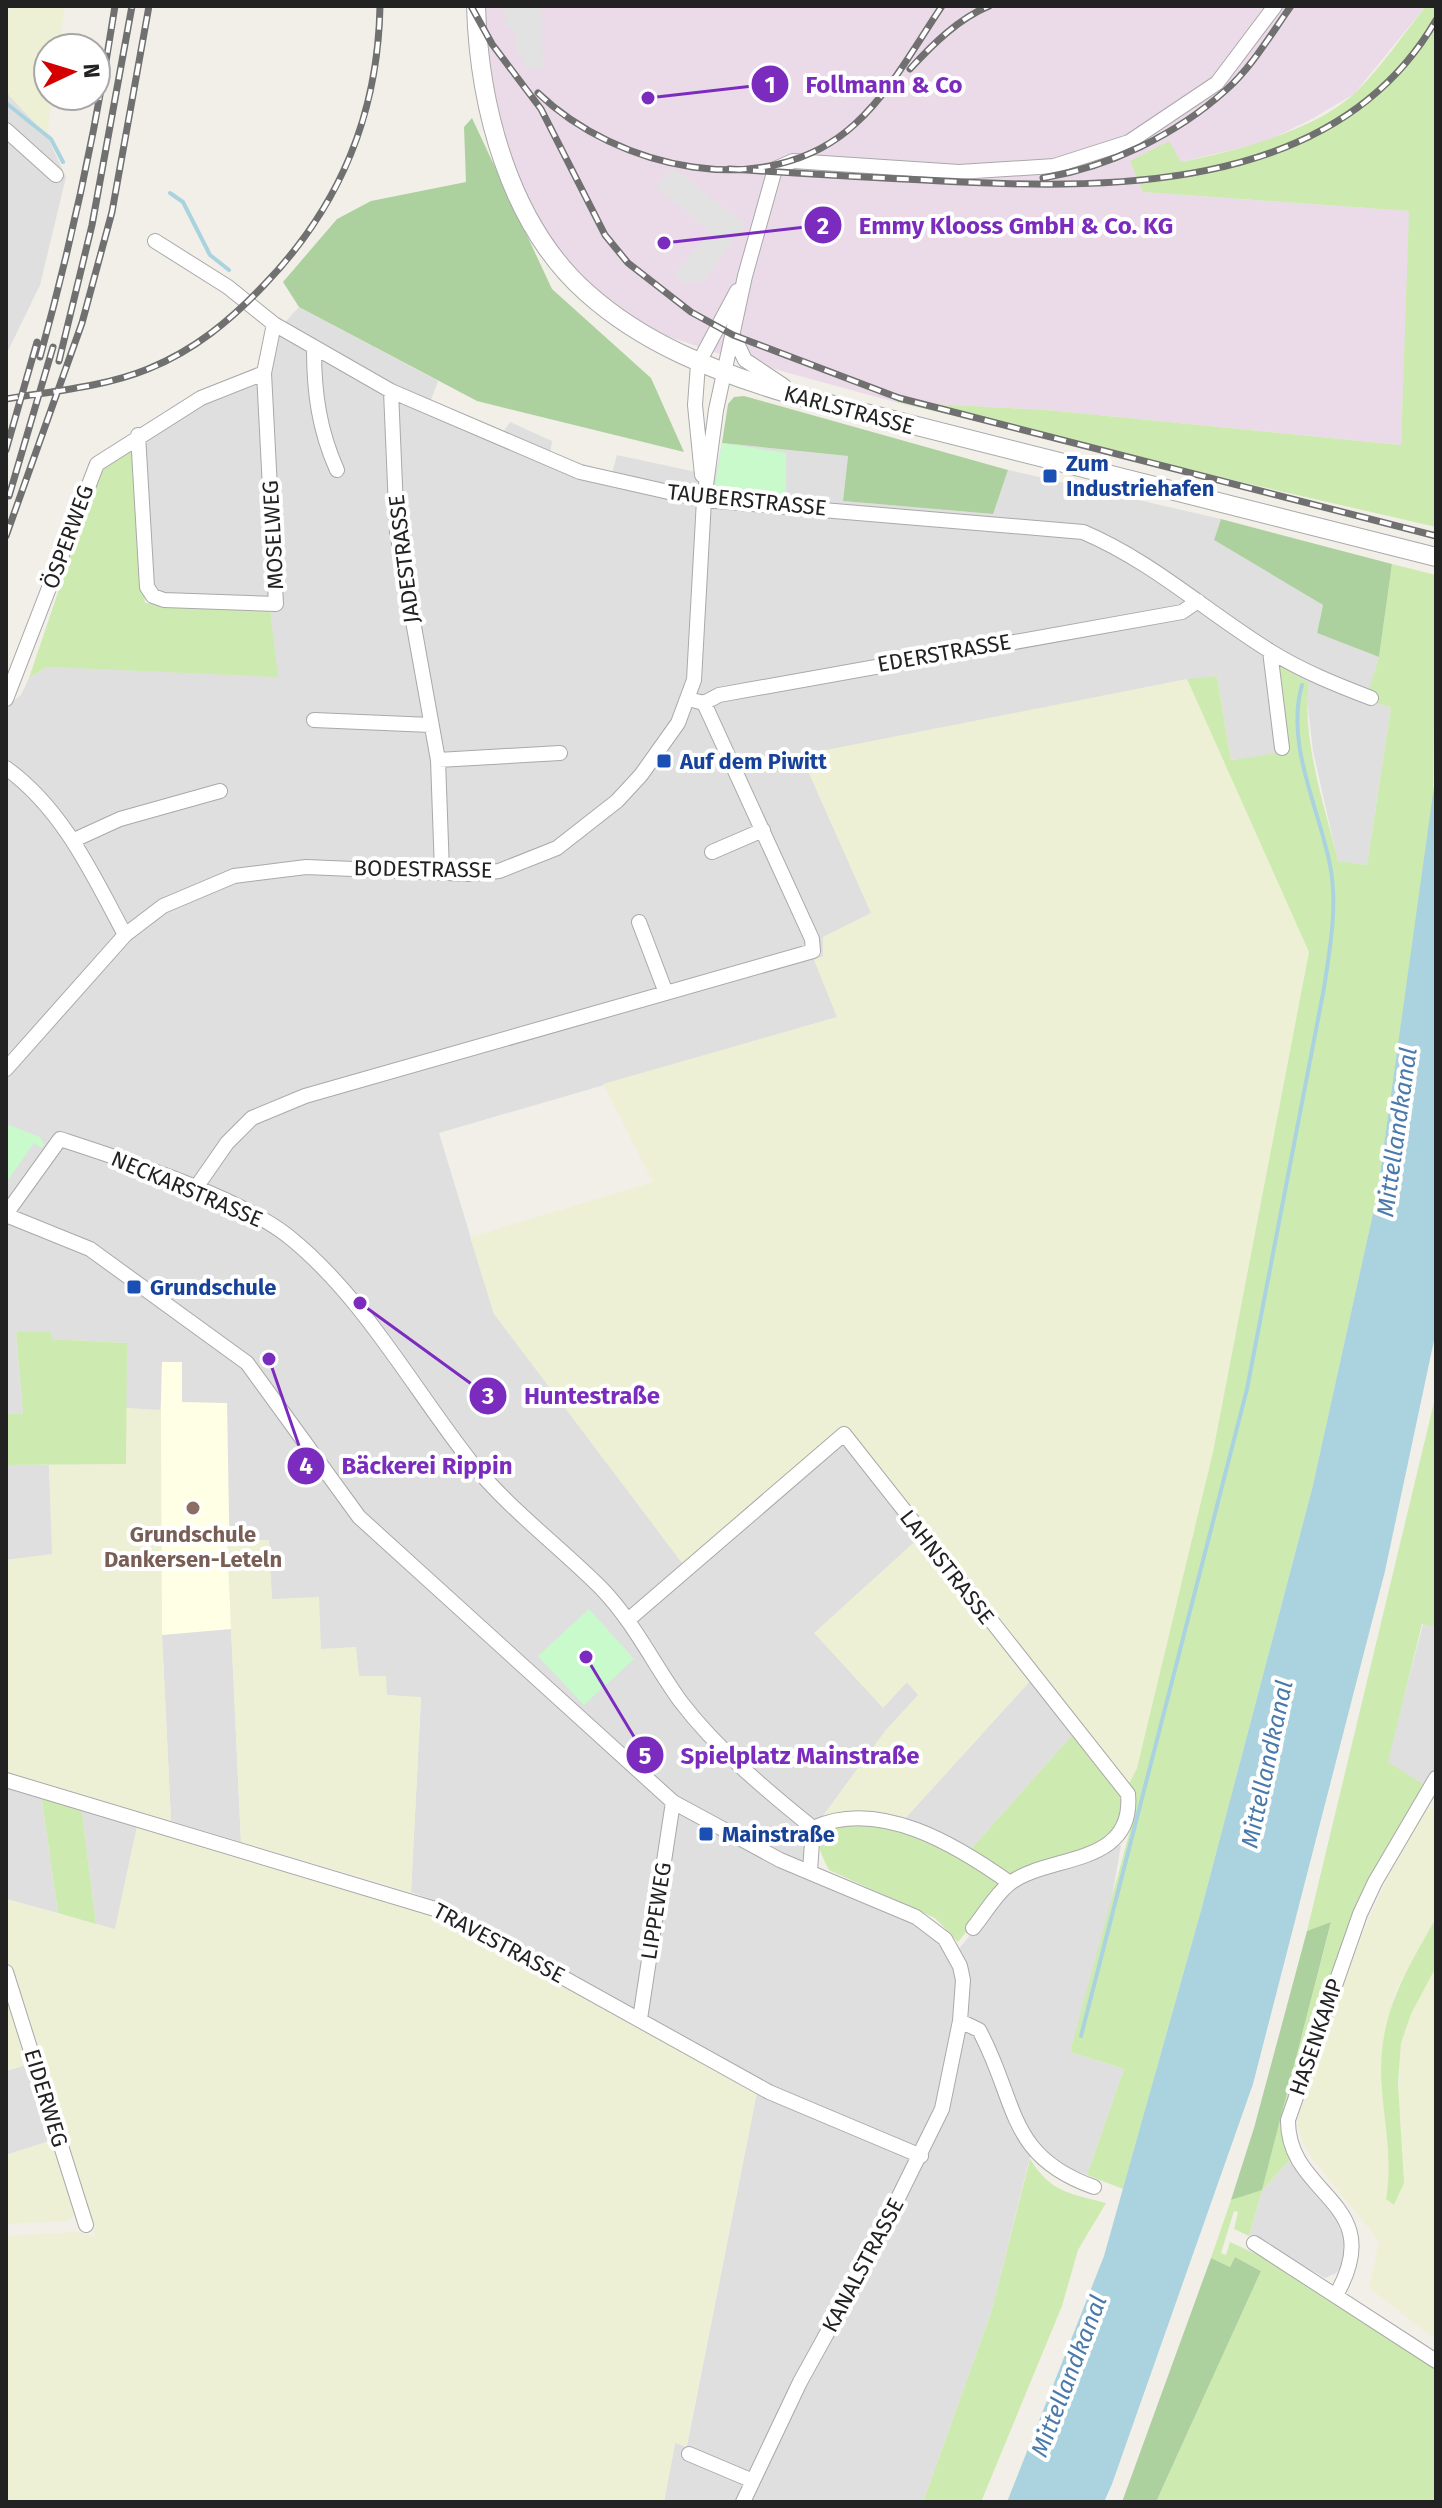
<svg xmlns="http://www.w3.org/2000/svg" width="1442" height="2508" viewBox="0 0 1442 2508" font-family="'Fira Sans',sans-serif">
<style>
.residential{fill:#e0dfdf}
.industrial{fill:#ebdbe8}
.education{fill:#ffffe5}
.farmland{fill:#eef0d5}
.grass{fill:#cdebb0}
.forest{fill:#add19e}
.park{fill:#c8facc}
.parking{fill:#e2e2e2}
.water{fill:#aad3df}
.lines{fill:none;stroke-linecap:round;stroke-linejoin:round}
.stream{stroke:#aad3df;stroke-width:4}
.minor-casing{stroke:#a9a9a9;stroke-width:16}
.tertiary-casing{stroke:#a9a9a9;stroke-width:20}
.minor{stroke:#fff;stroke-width:14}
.tertiary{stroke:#fff;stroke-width:18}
.rail-casing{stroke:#707070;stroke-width:7}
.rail{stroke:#fff;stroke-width:4;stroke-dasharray:12;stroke-linecap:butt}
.transit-dot{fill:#1a4fb4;stroke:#fff;stroke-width:3}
.education-dot{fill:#8d6e63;stroke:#fff;stroke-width:3}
.labels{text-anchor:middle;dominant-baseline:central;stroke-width:8;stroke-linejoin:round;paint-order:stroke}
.street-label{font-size:22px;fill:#222;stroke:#fff}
.transit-label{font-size:22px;font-weight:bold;fill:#164399;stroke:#fff;text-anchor:start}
.education-label{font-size:22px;font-weight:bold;fill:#785e54;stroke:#fff}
.water-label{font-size:24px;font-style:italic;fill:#4a7aab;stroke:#fff}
.leader{fill:none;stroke:#7b2cbf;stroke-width:3}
.callout-dot{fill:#7b2cbf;stroke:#fff;stroke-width:3}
.mark-label{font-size:24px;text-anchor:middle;font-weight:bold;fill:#fff}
.callout-label{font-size:24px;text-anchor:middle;font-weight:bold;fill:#7b2cbf;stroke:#fff;stroke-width:8;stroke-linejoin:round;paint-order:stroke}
</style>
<rect width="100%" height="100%" fill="#f2efe9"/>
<path class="residential" d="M6,92L47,136L66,177L40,285L6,355Z
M299,307L438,381L431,400L502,434L510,422L552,441L550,454L612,473L617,455L715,476L722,443L848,456L843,501L992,514L1008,470L1221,519L1214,540L1323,605L1317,633L1379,657L1366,700L1391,707L1367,865L1338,862L1313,751L1307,700L1309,683L1284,753L1231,760L1217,676L801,755L872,914L823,937L838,1017L439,1133L494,1314L849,1446L921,1536L883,1707L907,1682L919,1695L886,1730L820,1820L804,1863L932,1920L958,1950L1008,1888L1121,1845L1109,1915L1070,2052L1124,2069L1087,2175L1057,2164L1034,2141L991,2313L923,2502H664L675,2443L687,2446L759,2082L463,1912L411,1892L421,1698L387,1695L321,1649L272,1599L268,1540L227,1542L241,1842L171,1821L162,1635L161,1411L125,1408L127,1343L51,1339V1333H16L23,1414L6,1413V707L21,695L29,678L47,667L277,676L153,587L144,439L201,402L269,376L276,332Z
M6,1465H49L53,1555L6,1560Z
M1423,1624L1436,1627V1793L1387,1762Z
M1031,1680L1074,1733L970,1850L900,1824Z
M6,1785L41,1794L58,1913L6,1899Z
M81,1805L138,1822L115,1930L96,1924Z
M30,2064L53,2140L6,2155V2071Z
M1290,2160L1334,2215L1348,2248L1346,2261L1336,2273L1325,2278L1249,2236L1262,2190Z"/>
<path class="industrial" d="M471,6H1426L1354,94L1310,120L1265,142L1181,162L1143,192L1410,211L1401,445L1047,410L895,402L723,355L649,330L586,290L547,240L495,136Z"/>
<path class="education" d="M162,1362H182V1402L227,1403L231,1629L162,1635L159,1475Z"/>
<path class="farmland" d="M6,6H65L59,48H48V96H52L47,136L6,92Z
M1187,679L1309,951L1213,1452L1137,1768L1128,1786L847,1427L685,1567L494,1314L470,1237L653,1182L603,1084L837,1017L814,960L823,956V937L871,913L801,755Z
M125,1408L161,1410L162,1635L171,1821L6,1774V1560L52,1554L49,1465L125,1464Z
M921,1536L1031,1680L900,1824L820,1820L886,1730L918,1695L907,1682L883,1708L814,1633Z
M269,1540L272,1599L319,1597L321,1649L356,1647L359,1676H386L387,1695L421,1697L411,1892L241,1842L227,1541Z
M1428,1806L1436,1811V1918L1394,1994L1381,2069L1390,2180L1386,2198L1393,2205L1401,2043L1411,2014L1436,1967V2340L1369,2288L1379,2241L1311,2157L1302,2141L1297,2121L1325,2032L1362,1935L1391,1869Z
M138,1822L460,1923L757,2092L686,2447L675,2443L664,2502H6V2236L77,2232L95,2237L6,1956V1899L115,1929Z
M6,1991L30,2064L6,2071Z
M53,2140L74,2214L68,2221L6,2224V2155Z"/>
<path class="grass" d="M1426,6H1436V527L895,402L1047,410L1401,445L1409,211L1143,192L1130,161L1169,141L1181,162C1235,151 1315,131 1356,92C1382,66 1403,35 1426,6Z
M133,449L145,603L270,609L278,677L47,667L29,678L99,471Z
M1392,564L1436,575L1433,802L1377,1195L1312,1489L1200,1914L1123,2189L1087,2175L1124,2069L1070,2052L1134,1816L1135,1803L1128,1786L1137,1768L1213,1452L1309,952L1187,679L1217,676L1231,760L1284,752L1274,663L1309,683C1301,740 1325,806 1338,861L1367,865L1391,707L1365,701L1379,657Z
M16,1332H51L52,1339L127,1343L126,1464L6,1465V1413L23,1414Z
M1436,1394V1627L1422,1624L1388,1762L1426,1786L1313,2029L1282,2130L1290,2160L1262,2190L1249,2236L1234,2229L1238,2212L1234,2211L1221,2253L1226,2255L1230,2242L1267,2259L1436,2367V2502H1156L1261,2271L1235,2257L1230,2267L1211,2258L1231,2200L1262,2189L1331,1923L1307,1931Z
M1074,1733C1089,1752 1110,1771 1121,1792C1146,1840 1041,1868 1011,1881L970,1850Z
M41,1794L81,1805L96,1924L58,1913Z
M847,1822C917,1829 947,1847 1004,1884L958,1942L935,1918L829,1870C822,1856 816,1847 822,1831Z
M1436,1918V1967L1411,2014L1401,2043L1398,2084L1404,2183L1394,2205L1386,2199C1394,2156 1381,2111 1381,2068C1382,2008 1408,1968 1436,1918Z
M1030,2159C1051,2193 1070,2193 1106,2203L1078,2250L1062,2306L981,2502H923L991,2313Z"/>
<path class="forest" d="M472,118L552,289L651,378L684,452L477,401L299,307L283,282L337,219L371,201L466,182L464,127Z
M744,396L1008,470L993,514L843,501L848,456L722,443L728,404L734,397Z
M1221,519L1392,564L1379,657L1317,633L1323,605L1214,540Z
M1331,1922L1262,2190L1231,2200L1254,2128L1307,1931Z
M1235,2257L1261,2271L1156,2502H1122L1211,2258L1230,2267Z"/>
<path class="park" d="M722,443L786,453V506L713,500Z
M6,1124L40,1137L44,1145L42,1148L34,1143L6,1183Z
M589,1609L634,1659L584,1705L538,1656Z"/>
<path class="parking" d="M504,6H541L543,68L527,69L517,52L514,27H506Z
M673,168L745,224L703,282L684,284L674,275L710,231L656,187Z"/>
<path class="water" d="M1436,772V1331L1385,1571L1253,2084L1112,2484L1104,2502H1007L1104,2256L1200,1914L1312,1489L1377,1195Z"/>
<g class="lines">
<path class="stream" d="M6,103L51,139L63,162
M170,193L183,202L210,255L229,270
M1081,2036L1247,1389L1324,988C1330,948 1338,905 1330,865C1319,808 1285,744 1302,685"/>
<g class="minor-casing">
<path id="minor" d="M6,130L56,175
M155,241L228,287L274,324L391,391L580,472L704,500L1083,532C1152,561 1208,613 1270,651C1302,671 1337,685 1371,698
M733,335L745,360L784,386
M314,349C314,392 319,430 337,470
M391,391L397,532L438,760L442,871
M138,435L147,587L153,596L164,600L276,604L264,373L274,324
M702,475L695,405L698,364L737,291
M1270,651L1282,748
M6,699L97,464L201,398L264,373
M696,701L704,703L719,695L1182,612L1198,601
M314,720L431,725
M438,760L560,753
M6,768C63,809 93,875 125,935
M74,840L120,819L220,791
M712,852L763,830
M639,922L666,993
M6,1069L125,935L163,906L234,876L306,867L471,874L499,871L557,848L617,801L641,775L678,723L694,680L704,500L716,410L745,276L775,169L793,161L959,172L1054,166L1129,142L1217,83L1275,6
M195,1189L227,1143L252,1118L305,1096L813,951L812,939L704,703
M6,1214L60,1139C124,1160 237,1196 288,1236C363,1296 412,1387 471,1462C510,1510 558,1545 601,1588C634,1622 654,1665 681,1702C717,1749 767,1791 813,1828L810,1871
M6,1215L90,1249L247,1363L359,1517L673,1802L780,1860L916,1917L945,1939L960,1966L963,1980L960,2021L942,2109L869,2257L800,2382L743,2502
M628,1620L844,1434L1128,1794C1135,1868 1046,1854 1009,1884C995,1895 984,1915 973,1928
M6,1780L445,1912L769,2092L921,2156
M813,1828C879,1797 958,1846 1010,1883
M6,1972L86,2225
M640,2019L673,1802
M960,2021L979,2030C1018,2102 1006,2156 1094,2187
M1254,2243L1436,2361
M1336,2295C1390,2201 1287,2197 1288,2120L1360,1914L1375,1882L1436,1778
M689,2454L753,2481"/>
</g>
<g class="tertiary-casing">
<path id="tertiary" d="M476,6C479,106 509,224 587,293C644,344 714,371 786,393L1436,557"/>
</g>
<use href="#minor" class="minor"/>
<use href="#tertiary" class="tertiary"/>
<g class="rail-casing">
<path id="rail" d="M471,6L492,44L541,109L605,235L628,263L691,312L733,335L899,398L1436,536
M910,69C933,44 958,19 989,6
M538,93C616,168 767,205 855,124C891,91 915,46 942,6
M729,169C794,173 859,177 924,180C1100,190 1334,197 1436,20
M1043,178C1109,167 1176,135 1226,90C1252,67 1271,34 1291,6
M40,357C72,241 97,125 115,6
M59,361L92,225L132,6
M6,399C53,391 104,387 148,369C195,350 231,320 265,284C340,206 378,115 380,6
M6,450L37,342
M9,496L53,347
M6,536L82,323L112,212L149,6"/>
</g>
<use href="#rail" class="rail"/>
</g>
<g class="transit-dot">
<rect x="1042" y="468" width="16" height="16" rx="4"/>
<rect x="656" y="753" width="16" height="16" rx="4"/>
<rect x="126" y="1279" width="16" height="16" rx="4"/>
<rect x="698" y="1826" width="16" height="16" rx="4"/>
</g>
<circle class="education-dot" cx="193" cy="1508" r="8"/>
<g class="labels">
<g class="street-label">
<text transform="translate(849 410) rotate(15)">KARLSTRASSE</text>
<text transform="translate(747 500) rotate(6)">TAUBERSTRASSE</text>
<text transform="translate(273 535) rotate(-93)">MOSELWEG</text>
<text transform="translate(68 537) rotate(-70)">ÖSPERWEG</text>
<text transform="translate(404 559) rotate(-97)">JADESTRASSE</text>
<text transform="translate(944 653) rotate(-10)">EDERSTRASSE</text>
<text transform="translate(423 869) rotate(1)">BODESTRASSE</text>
<text transform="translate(187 1189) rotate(23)">NECKARSTRASSE</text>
<text transform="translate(947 1567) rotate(52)">LAHNSTRASSE</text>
<text transform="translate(656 1911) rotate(-81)">LIPPEWEG</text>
<text transform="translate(499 1943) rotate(28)">TRAVESTRASSE</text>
<text transform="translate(1316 2037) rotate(-71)">HASENKAMP</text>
<text transform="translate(46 2098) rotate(73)">EIDERWEG</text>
<text transform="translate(863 2265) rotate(-62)">KANALSTRASSE</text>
</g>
<g class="transit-label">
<text x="1066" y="463">Zum<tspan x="1066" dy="25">Industriehafen</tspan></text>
<text x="680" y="761">Auf dem Piwitt</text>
<text x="150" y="1287">Grundschule</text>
<text x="722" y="1834">Mainstraße</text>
</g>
<g class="education-label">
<text x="193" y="1534">Grundschule<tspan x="193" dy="25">Dankersen-Leteln</tspan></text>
</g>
<g class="water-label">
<text transform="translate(1397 1132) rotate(-82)">Mittellandkanal</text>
<text transform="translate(1267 1764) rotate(-78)">Mittellandkanal</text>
<text transform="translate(1069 2376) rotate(-69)">Mittellandkanal</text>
</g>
</g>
<path class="leader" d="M648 98L770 84M664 243L823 225M360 1303L488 1396M269 1359L306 1466M586 1657L645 1755"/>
<g class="callout-dot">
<circle cx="648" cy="98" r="8"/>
<circle cx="664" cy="243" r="8"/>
<circle cx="360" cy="1303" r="8"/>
<circle cx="269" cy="1359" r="8"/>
<circle cx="586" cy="1657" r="8"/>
<circle cx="770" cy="84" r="20"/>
<circle cx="823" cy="225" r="20"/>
<circle cx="488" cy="1396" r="20"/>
<circle cx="306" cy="1466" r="20"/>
<circle cx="645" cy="1755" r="20"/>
</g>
<g class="mark-label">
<text x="770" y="93">1</text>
<text x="823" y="234">2</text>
<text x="488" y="1404">3</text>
<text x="306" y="1474">4</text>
<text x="645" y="1764">5</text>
</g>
<g class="callout-label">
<text x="884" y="93">Follmann &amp; Co</text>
<text x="1016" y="234">Emmy Klooss GmbH &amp; Co. KG</text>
<text x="592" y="1404">Huntestraße</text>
<text x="427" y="1474">Bäckerei Rippin</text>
<text x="800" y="1764">Spielplatz Mainstraße</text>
</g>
<rect width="1442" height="2508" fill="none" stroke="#222222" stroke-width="16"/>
<g transform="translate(72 72) rotate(86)"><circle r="38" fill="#ffffff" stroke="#a7a7a7" stroke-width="2"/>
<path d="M0-6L14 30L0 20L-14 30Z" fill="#d40000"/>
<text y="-12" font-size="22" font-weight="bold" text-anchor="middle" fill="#222222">N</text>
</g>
</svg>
